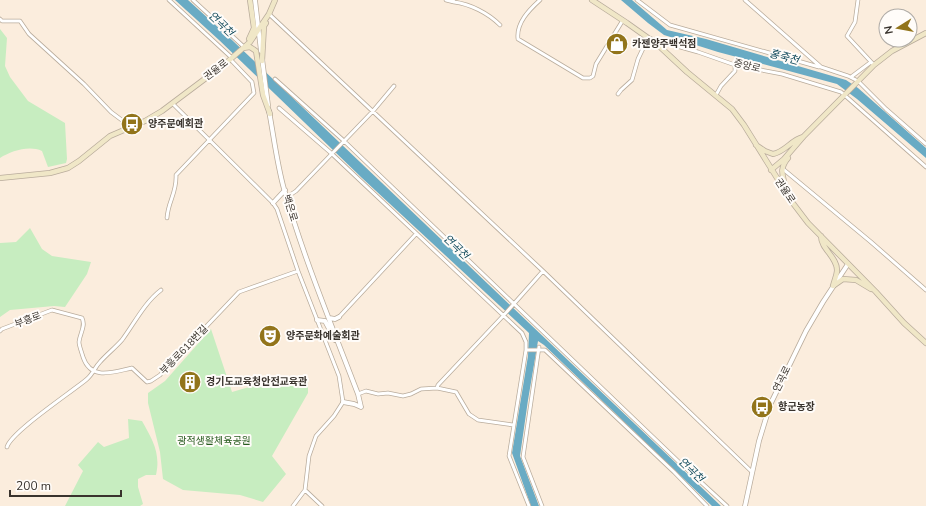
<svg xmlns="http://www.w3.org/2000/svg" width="926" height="506" viewBox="0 0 926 506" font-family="'Nunito Sans','Noto Sans KR',sans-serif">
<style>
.green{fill:#c7edc0}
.water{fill:#69abc4}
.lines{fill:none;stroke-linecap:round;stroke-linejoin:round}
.minor-casing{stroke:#b9ac9c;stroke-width:4.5}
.tertiary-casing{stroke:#b9ac9c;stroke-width:5.5}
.secondary-casing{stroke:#b9ac9c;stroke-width:6}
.minor{stroke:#fff;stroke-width:3}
.tertiary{stroke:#fff;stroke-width:4}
.secondary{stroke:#f0e7c7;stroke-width:4.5}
.labels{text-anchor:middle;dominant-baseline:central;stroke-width:4;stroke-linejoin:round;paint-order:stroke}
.poi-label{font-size:10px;font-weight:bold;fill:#39332d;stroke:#fffcf9;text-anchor:start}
.street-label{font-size:10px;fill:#39332d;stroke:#fffcf9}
.park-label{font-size:10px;fill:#285b1f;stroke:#fffcf9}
.water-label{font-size:11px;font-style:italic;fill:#114a5c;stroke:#fffcf9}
</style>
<rect width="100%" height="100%" fill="#fbeddd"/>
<path class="green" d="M0,29L7,38L5,66L10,77L28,101L65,123L67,159L66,163L48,167L42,151C29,145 11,151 0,158Z
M30,228L42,249L52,256L91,262L87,274L65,307L54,306L10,310L0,317V243L16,242Z
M211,329L232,392L256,385L290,378L293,385L308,380V393L272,456L286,474L263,502L240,495L183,490L163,479L160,452L148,403V393L165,381Z
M128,419L142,421C152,439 161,453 156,475H146L138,479V487L143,504L140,506H65L83,471L78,465L98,442L104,447L129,438Z"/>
<path class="water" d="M175,0H188L232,40L721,506H712L544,345L538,341L528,400L520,456L539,506H531L512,453L528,356L529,333L362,178L219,40Z
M621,0H632L667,30L706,39L846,80L858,88L926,148V158L857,99L837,84L718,52L664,35L648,23Z"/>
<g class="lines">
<g class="minor-casing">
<path id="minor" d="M169,0L232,58
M193,0L244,47
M446,0L454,2
M453,0L454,2C470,4 488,13 500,25
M540,0C529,10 516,23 518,39L583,78H590L593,76L596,64L623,20
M637,0L670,25L819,67
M745,0L821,67L848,76L858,81L886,109L926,144
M858,0L855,22L847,36L874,65
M269,14L543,271L752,472
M0,19L2,21H20L29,34L84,84L111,112L123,121L129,128
M851,77L871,62
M275,79L343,140L678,461L727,506
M618,94L621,90L632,80L638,59L648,38L698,52L735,65L782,74L841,92L926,167
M716,95L721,86L735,71V65
M173,104L273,203L277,209L298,271L339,376L343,402L334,416L316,436L309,456L305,490L293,506
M279,108L331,153L522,333L526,342V350L509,456L529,506
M783,169L871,242L926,290
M287,197L296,191L373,111L394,86
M167,218C168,201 177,193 176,175L254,93L252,82L230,59
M339,317L416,234
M0,331L2,329L52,310L82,318C86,326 80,333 79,342C79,346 82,353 83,357C91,381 113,372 132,368L147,382L151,381L160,375L239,292L298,271
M539,347L523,457L542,506
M526,350H545L674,472L707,506
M437,388L438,385L504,315L543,271
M358,394L366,391L378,394L388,393L403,396L411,394L421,389L437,388L456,392L469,414L478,420L513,425
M7,447C11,432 73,391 87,379C93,374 95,367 100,362C107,354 115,348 122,340C134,324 144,303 161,290
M305,490L322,506"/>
</g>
<g class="tertiary-casing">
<path id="tertiary" d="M255,0L261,51
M262,58L268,105
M269,111C274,138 277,164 284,189C304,259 332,326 358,394L361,407
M273,203L285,190
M329,318L335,319L339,317
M317,320L325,321L335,340
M343,402L354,404L361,407
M745,506L759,441L770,405L806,331L823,302L848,264"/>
</g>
<g class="secondary-casing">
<path id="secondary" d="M592,0L627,23L658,45L687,72L732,109L744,125L792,202L808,223L876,292L904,323L926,343
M249,39L254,28L250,0
M243,48L250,47L256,51L263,95L270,114
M262,61L264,26L266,23
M756,145L765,151L773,154C785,152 791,140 803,137
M771,170L784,159L803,137L874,65L892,51L926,33
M0,178L50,173L68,168L79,161L110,136L145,121L162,111L226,63L250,42L269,14L275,0
M786,192C785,178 777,171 788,158
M821,236C821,249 837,257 837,270C837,275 834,281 833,286
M833,286L843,279L856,280L871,289"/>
</g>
<use href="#minor" class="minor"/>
<use href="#tertiary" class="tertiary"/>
<use href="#secondary" class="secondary"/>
</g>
<defs>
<g id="shop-disc" transform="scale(1.15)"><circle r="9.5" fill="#92741a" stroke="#fffcf9"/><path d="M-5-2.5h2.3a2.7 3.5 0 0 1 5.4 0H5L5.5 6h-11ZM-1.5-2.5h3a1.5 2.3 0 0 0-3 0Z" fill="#fff"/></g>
<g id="bus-disc" transform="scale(1.15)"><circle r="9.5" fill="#92741a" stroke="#fffcf9"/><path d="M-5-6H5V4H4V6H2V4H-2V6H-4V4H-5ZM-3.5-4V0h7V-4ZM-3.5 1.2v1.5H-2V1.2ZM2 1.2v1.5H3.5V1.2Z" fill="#fff"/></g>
<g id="theatre-disc" transform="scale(1.15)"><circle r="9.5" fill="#92741a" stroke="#fffcf9"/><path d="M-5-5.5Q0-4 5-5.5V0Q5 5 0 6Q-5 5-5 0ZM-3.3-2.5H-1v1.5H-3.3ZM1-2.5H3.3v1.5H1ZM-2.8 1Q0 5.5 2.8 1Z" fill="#fff"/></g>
<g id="building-disc" transform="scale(1.15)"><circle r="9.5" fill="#92741a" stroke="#fffcf9"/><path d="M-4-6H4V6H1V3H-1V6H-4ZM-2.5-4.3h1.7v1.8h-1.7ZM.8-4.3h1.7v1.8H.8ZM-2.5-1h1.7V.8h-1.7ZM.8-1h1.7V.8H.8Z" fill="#fff"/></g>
</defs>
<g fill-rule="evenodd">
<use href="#shop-disc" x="617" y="44"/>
<use href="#bus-disc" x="132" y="124"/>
<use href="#theatre-disc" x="270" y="336"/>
<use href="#building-disc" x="190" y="382"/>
<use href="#bus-disc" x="762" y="407"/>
</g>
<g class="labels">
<g class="poi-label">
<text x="632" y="44">카젠양주백석점</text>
<text x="148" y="124">양주문예회관</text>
<text x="286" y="336">양주문화예술회관</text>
<text x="206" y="382">경기도교육청안전교육관</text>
<text x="778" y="407">향군농장</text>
</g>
<g class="street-label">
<text transform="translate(747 66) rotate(13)">중앙로</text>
<text transform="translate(216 70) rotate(-38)">권율로</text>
<text transform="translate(785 191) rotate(56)">권율로</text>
<text transform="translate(290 208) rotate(73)">백은로</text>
<text transform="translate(28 320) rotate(-21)">부흥로</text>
<text transform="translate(184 350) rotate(-46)">부흥로618번길</text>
<text transform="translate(782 379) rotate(-64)">연곡로</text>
</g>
<g class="park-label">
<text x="214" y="441">광적생활체육공원</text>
</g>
<g class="water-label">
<text transform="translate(221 24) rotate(44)">연곡천</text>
<text transform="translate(784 57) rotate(15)">홍죽천</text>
<text transform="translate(456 247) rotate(44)">연곡천</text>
<text transform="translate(691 470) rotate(44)">연곡천</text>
</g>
</g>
<g transform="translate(898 28) rotate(259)"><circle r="19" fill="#fffcf9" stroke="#b0aca7"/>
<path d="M0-3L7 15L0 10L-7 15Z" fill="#92741a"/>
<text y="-6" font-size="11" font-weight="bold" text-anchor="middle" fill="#39332d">N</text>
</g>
<path d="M10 490v6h111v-6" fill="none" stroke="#39332d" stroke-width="2"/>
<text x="16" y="490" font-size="12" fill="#39332d" stroke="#fffcf9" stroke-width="3" paint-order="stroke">200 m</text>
</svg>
